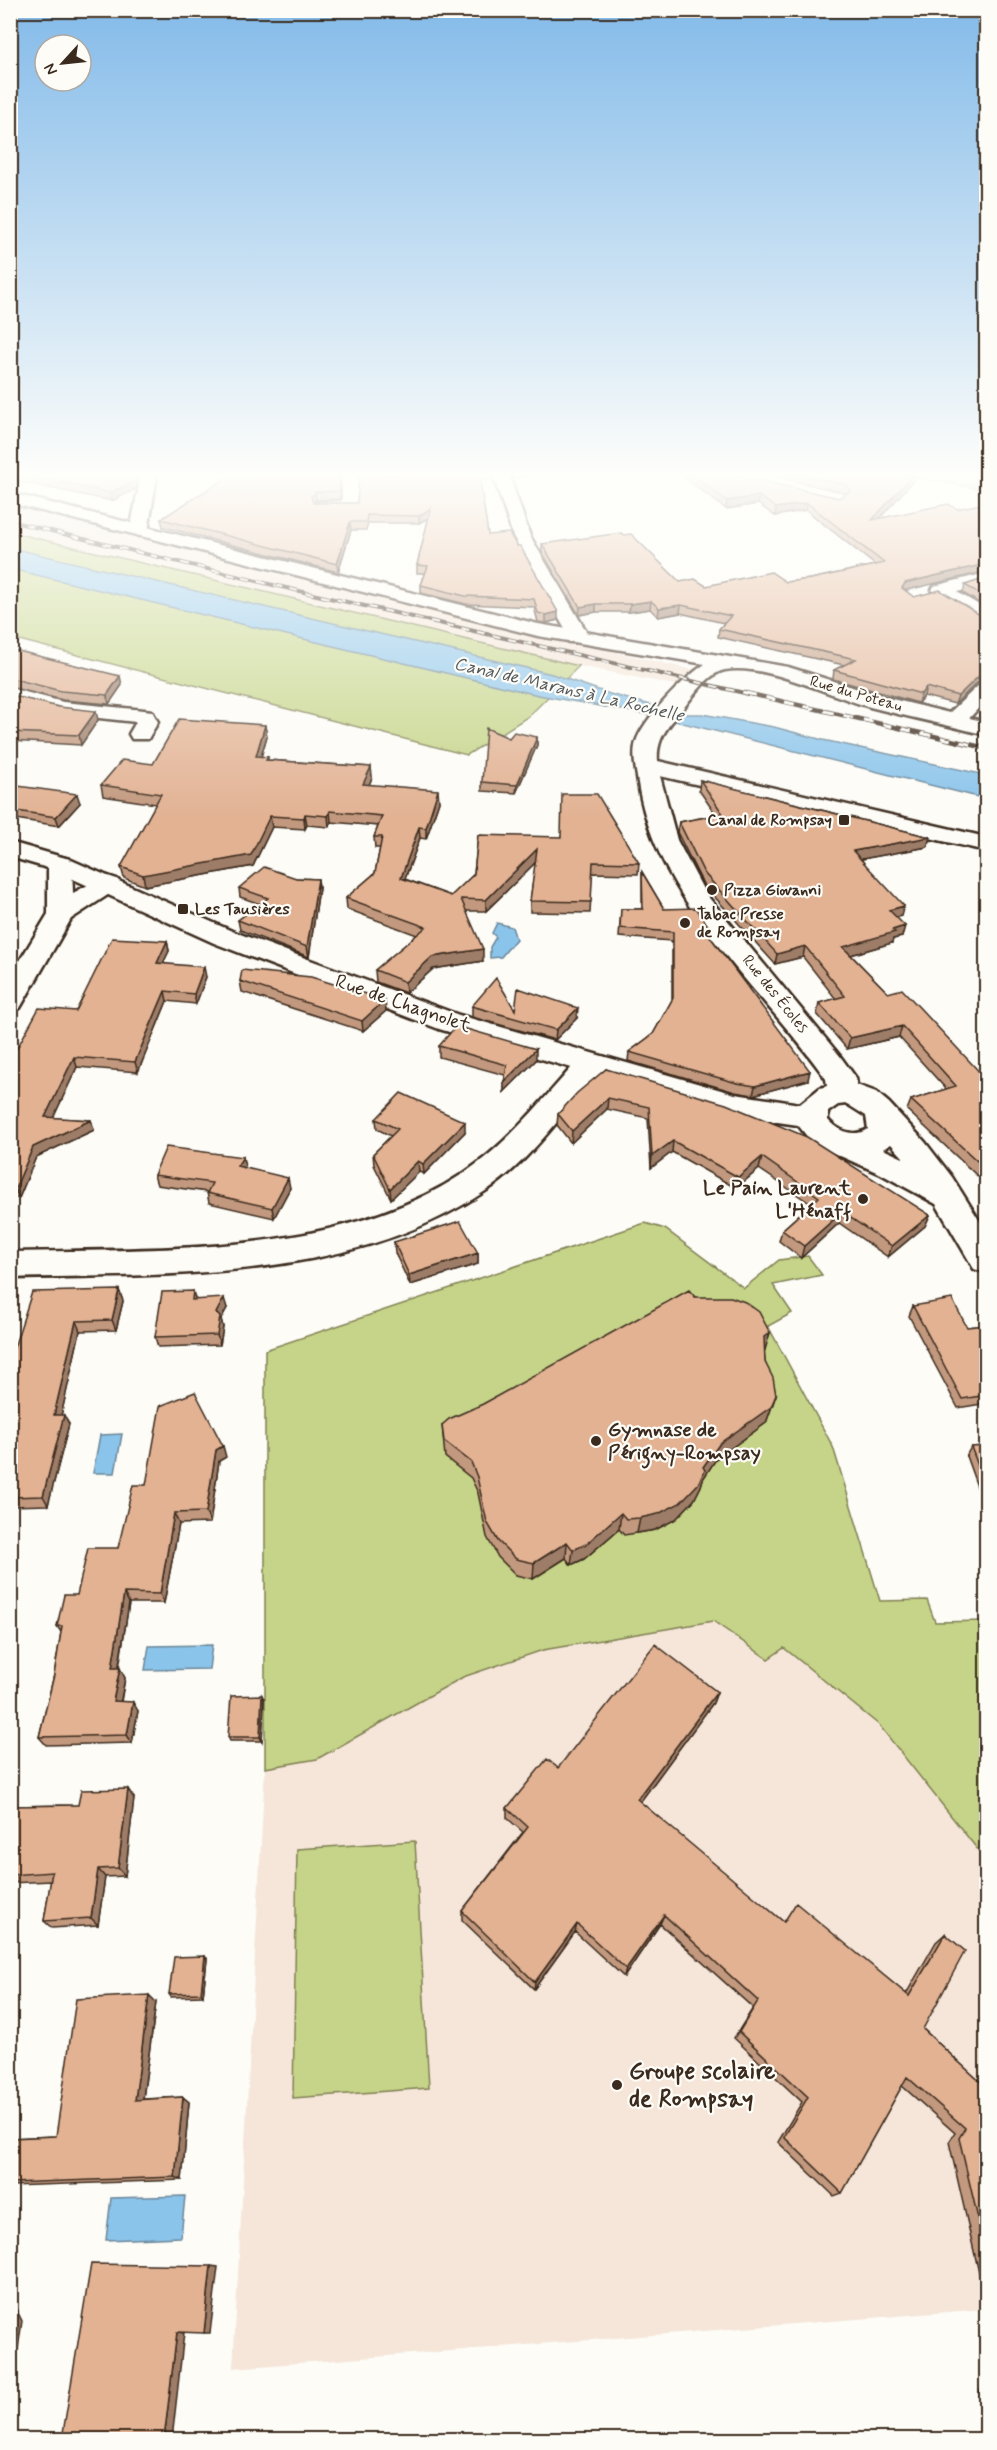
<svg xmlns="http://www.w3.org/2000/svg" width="997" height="2450" viewBox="0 0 997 2450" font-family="Mynerve,sans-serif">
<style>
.built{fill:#f5e6d9}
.green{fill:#c5d488;stroke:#807f53;stroke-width:1.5}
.water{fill:#8bc4ea;stroke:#6b8698;stroke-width:1.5}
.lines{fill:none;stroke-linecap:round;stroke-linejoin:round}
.street-casing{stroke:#3b2a1e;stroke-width:5}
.secondary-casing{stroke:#3b2a1e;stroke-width:5}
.street{fill:#fdfcf7;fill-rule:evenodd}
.secondary{fill:#fdfcf7;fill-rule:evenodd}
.rail-far1-casing{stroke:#3b2a1e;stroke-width:4}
.rail-casing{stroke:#3b2a1e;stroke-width:4.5}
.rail-far1{stroke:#fdfcf7;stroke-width:2;stroke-dasharray:8;stroke-linecap:butt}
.rail{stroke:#fdfcf7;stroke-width:3;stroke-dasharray:10;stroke-linecap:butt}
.wall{fill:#c2997e;stroke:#3b2a1e;stroke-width:1.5}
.shaded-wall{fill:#9e7d67;stroke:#3b2a1e;stroke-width:1.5}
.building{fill:#e2b293;stroke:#3b2a1e;stroke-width:1.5}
.poi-dot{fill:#3b2a1e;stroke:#fdfcf7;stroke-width:2}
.labels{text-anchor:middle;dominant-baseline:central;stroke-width:4.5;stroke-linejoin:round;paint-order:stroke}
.far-street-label{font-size:16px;fill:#3b2a1e;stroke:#fdfcf7}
.far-poi-label{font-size:16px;font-weight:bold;fill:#3b2a1e;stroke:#fdfcf7;text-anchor:start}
.far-water-label{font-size:18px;font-style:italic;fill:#53585b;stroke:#fdfcf7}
.street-label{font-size:20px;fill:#3b2a1e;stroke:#fdfcf7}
.poi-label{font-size:20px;font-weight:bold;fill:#3b2a1e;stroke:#fdfcf7;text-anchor:end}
.near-poi-label{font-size:24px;font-weight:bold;fill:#3b2a1e;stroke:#fdfcf7;text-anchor:start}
</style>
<rect width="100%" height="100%" fill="#fdfcf7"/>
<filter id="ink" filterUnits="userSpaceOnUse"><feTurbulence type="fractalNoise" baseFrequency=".0167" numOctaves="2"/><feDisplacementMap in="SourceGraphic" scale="12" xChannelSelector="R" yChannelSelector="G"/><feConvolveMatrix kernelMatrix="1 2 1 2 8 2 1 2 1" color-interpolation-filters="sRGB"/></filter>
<g filter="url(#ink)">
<path class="built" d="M10,506L289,576L694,670L679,686L579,666L133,562L11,532Z
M713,1621L767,1659L784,1648L879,1725L986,1860V2309L233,2368L265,1768L317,1759L468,1674L543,1650Z"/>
<path class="green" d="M903,475H986V490Z
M10,532L579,666L529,716L467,755L11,638Z
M645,1223L665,1229L744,1288L779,1260L808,1256L822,1275L773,1285L792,1313L768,1326L833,1447L880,1601L927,1600L935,1622L986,1621V1860L879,1725L784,1648L768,1659L713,1621L543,1650L463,1677L317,1759L265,1768V1350Z
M415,1841L429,2088L293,2098L297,1849Z"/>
<path class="water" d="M11,548L552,674L610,694L684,714H702L774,727L823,740L986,775V799L655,716L538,695L11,569Z
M497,923L512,927L516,939L501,957L490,958V947L496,937L492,933Z
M122,1434L115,1473H93L100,1435Z
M212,1645L209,1669L145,1670L149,1646Z
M185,2196L181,2237L106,2240L111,2198Z"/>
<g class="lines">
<g class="street-casing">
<path id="street" d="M141,475H157L148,531L139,536L130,531Z
M342,475H358V506L356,510H316L314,506L316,502L342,501Z
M493,475H509L530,536L586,631L583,642H569L566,631L513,536Z
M978,575L986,580L985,585L957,592L986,609V623L979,621L932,590L934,586Z
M986,683V700L963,725H947L944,720L947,715L979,685Z
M10,688L63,702L144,710L152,711L158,722L148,739H132L129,734L136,722L62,714L10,701Z
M60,857L69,859L72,864L73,893L99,879L108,876L117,879L121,884L117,889L71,919L20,1008L10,1011V977L48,914V864L51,859Z
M590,1055L600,1058L605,1065C592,1085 574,1103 558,1121C537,1146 514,1172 487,1190C350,1283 168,1274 10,1278V1252C157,1248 337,1258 464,1173C509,1143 544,1098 580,1058Z"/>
</g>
<g class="secondary-casing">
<path id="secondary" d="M10,493L538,624L788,667L884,697L986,722V735C948,725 908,717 870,707C830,696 765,663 725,670C708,673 692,698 682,710C668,726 656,739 658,761L986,837V851L660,776L677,840L705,893L840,1056L856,1078L857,1085L876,1092L889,1103L925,1142L952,1177L986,1231V1273L974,1269L936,1204L881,1174L813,1144L798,1125L735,1116L439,1029L214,943L51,869L10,857V842L69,859L232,931L459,1015L735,1094L800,1104L820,1088L827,1086L826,1079C760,986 656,901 638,783C636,770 632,755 636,742C643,719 684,678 705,664L538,636L10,503ZM847,1104L866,1116L868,1129C853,1138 838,1131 828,1120V1112L838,1105ZM891,1144L903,1157V1158L883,1149Z"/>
</g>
<use href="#street" class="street"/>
<use href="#secondary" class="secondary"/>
<g class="rail-far1-casing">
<path id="rail-far1" d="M10,521L273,585L753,695"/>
</g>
<g class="rail-casing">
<path id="rail" d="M746,693L986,748"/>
</g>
<use href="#rail-far1" class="rail-far1"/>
<use href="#rail" class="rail"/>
</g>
<path class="wall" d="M10,475H139L136,489L112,501L10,480Z
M231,475H340V499L316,500L313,503H357L359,475H493L492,479L480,480L488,535L558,620L546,623L538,622L534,607L466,604L421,593V585L425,573H417V565L429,517L419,523H368L366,530H351L338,572L163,527L161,519Z
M681,475H735L839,498L846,493L768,475H916L915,479L879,518L957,509L987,503V578L979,573L905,590L977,683L955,704L924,696L918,703L833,679L834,670L844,665L718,637L719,629L724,623L680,613L658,617L650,609L629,612H596L579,615L542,552V544L680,582L706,586L786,582L811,579L875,565L806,510L775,516L758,504L726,509Z
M987,578V608L963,593L965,585Z
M10,649L122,685L109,704L63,700L10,687Z
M10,695L98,720L81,745L10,741Z
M987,697V712L979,710L982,702Z
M267,736L261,757H268V760L371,767L372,778L369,785L439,801L426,839L420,838L405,879L451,896L474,874L478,835L639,863L638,874L592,873L590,913L530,912V901L536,862L486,911H466L483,961L433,969L406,993L376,982L375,970L417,935L347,909L346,898L375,873L380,848H375L374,837L378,826L331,822L329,827L307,825L305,829L272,827L253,866L145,886L124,878L121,867L156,804L103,796L101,785L153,764Z
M537,737V745L516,793L482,791V782L509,738Z
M700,780L930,837L927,847L861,859L901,916L896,918L902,937L893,939L892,943L851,955L888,993L987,1080V1185L907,1110L911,1100L946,1089L899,1037L847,1049L817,1014L819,1003L836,999L803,957L775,964L703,884L677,832L679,822L716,815L699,790Z
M10,785L80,803L59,826L10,818Z
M642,872L664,909L709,927L708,934L808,1080L753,1095L735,1092L628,1061L629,1052L653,1034L672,1000V941L619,937L621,909H642Z
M296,878L318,879L319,888L309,957L240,930L238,920L260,904L240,897L239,888Z
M167,941L169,951L163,963L206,977L196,1004L167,1001L138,1072L77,1067L53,1118L91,1120L94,1130L36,1157L19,1198H10V1061Z
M240,981L386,1011L363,1031L242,992Z
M472,1006L515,1010L577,1018L555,1040L472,1017Z
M439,1046L536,1060L504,1092L505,1075L439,1057Z
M606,1069L930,1215L925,1226L888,1257L839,1223L801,1258L779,1241L782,1230L811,1204L759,1169L736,1188L672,1152L651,1168L648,1118L607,1109L571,1143L557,1125L558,1114Z
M376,1119L465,1132L424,1174L419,1172L391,1199L374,1165L373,1154L391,1136L377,1129Z
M243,1157L244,1168L290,1188L274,1218L209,1203L207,1192L157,1185L154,1175Z
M394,1242L478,1253V1264L410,1285L395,1253Z
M119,1290L123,1301L116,1330L80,1331L61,1415L69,1424L48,1505L10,1506V1360Z
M193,1291L195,1299L227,1308L221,1319L223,1327L220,1345L158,1347L155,1337Z
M695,1297L765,1350L764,1351L765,1362L776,1395L766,1423L716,1459L703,1479L701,1486L694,1500L676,1519L655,1530L637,1533L624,1535L619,1529L584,1559L571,1565L566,1558L533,1579L516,1575L498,1557L487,1537L478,1493L471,1478L445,1457L442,1425Z
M913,1306L967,1327L987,1325V1403L958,1408L909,1316Z
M987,1446V1506H984L966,1456L971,1447Z
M226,1457L219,1461L210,1523L179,1524L164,1603H129L119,1668L125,1678L121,1702L138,1711L132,1743L46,1745L39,1737L54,1675L61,1632L57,1626L118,1548L146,1485Z
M717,1692L713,1703L640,1802L783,1922L906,1994L936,1942L945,1934L923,2029L987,2088V2295H984L949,2142L955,2133L902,2086L842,2193L834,2196L778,2142L802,2102L734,2038L753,2008L660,1924L624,1977L575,1932L534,1989L462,1920V1911L523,1832L507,1818V1808L558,1768Z
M264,1699L262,1741H230L228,1737Z
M134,1798L125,1876L105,1877L98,1925L52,1928L44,1921L51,1881L10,1883V1806L78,1805Z
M207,1959L203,1996L171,1997L169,1994Z
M156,2002L143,2099L183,2097L189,2102L182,2180L10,2186V2138L56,2136Z
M980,2389H987V2439H983L979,2415Z"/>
<path class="shaded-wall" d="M136,475H139L136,489L112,501L110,493Z
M512,475H545L512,478Z
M913,475H916L915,479L871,528L872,520Z
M315,492L316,500L312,505L311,497Z
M759,496L758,504L726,509L727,501Z
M807,503L806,510L775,516L776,508Z
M431,508L432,516L419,523V516Z
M350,522L351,530L338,572L337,564Z
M981,565L979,573L903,591L902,588L905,583Z
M651,601L650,609L629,612L630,604Z
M596,604V612L579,615L580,607Z
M681,605L680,613L658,617L659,608Z
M558,612V620L546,623V615Z
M987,673V681L977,683L955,704L958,696L980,675Z
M120,676L122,685L109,704L107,695Z
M926,687L924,696L918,703L921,694Z
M96,711L98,720L81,745L79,735Z
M265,725L267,736L258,767L256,756Z
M537,737V745L516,793L517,785Z
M371,767L372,778L364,795L363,784Z
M438,790L439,801L426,839V828Z
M77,794L80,803L59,826L56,817Z
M330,811L331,822L329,827L328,816Z
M305,814L307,825L305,829L304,818Z
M270,816L272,827L253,866L145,886L143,875Z
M419,827L420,838L401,889V878Z
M930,837L927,847L851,861L853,851Z
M537,849V861L486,911V900Z
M318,879L319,888L309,957L307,947Z
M904,906L901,916L886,920L889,910Z
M905,926L902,937L893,939L892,943L840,958L843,947L892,930Z
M167,941L169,951L159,972L157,963Z
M805,946L803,957L775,964L777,954Z
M483,949V961L433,969L406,993L405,982L432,957Z
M204,967L206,977L196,1004L194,994Z
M165,991L167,1001L138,1072L135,1062Z
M385,1000L386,1011L363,1031L362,1021Z
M578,1008L577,1018L555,1040L556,1030Z
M902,1026L899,1037L847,1049L850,1038Z
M536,1049V1060L504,1092V1082Z
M74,1057L77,1067L49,1127L45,1117Z
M810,1071L808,1080L753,1095L755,1086Z
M608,1098L607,1109L571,1143L572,1131Z
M91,1120L94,1130L36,1157L19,1198L15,1189L33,1147Z
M465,1122V1132L424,1174L423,1164Z
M673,1141L672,1152L651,1168L652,1156Z
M243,1157L245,1167L239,1176L237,1166Z
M762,1157L759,1169L736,1188L738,1177Z
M418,1161L419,1172L391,1199L390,1189Z
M288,1178L290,1188L274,1218L272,1208Z
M842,1212L839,1223L801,1258L804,1246Z
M930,1215L925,1226L888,1257L892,1246Z
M478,1253V1264L410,1285L409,1275Z
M119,1290L123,1301L116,1330L112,1320Z
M224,1298L227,1308L221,1319L223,1327L220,1345L217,1335L216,1313Z
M76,1321L80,1331L59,1425L54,1415Z
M770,1333L765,1350L759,1354L764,1337Z
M776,1395L766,1423L716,1459L703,1479L701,1486L694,1500L676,1519L655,1530L637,1533L640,1518L703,1467L720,1443Z
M64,1415L69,1424L48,1505L43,1496Z
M223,1446L226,1457L219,1461L210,1523L206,1512L216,1450Z
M174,1513L179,1524L164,1603L160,1594Z
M621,1513L619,1529L584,1559L571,1565L573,1550Z
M567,1542L566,1558L533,1579L534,1563Z
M124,1593L129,1603L117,1677L112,1668Z
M120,1668L125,1678L119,1710L113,1701Z
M717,1692L713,1703L635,1809L637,1799Z
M262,1695L264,1699L262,1741L260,1737Z
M133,1702L138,1711L132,1743L127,1735Z
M128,1789L134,1798L125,1876L118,1868Z
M98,1869L105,1877L98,1925L91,1918Z
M664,1915L660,1924L624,1977L626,1969Z
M577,1924L575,1932L534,1989L535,1982Z
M205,1956L207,1959L203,1996L201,1993Z
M149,1995L156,2002L142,2105L135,2100Z
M183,2097L189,2102L182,2180L175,2177Z
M211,2266L218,2267L210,2333H204Z
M10,2301H12L22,2321L18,2349L10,2358Z
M177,2332L184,2333L172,2439H164Z"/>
<path class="building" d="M24,475H136L135,481L110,493Z
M231,475H340L339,491L315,492L311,497L313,503H357L359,475H479L488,535L509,533L517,546H520L558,612L546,615L538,613L534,599L465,596L421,585L428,566L417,565L431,508L419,516L367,515L366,522H350L337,564L161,519Z
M692,475H735L839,498L850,491L847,485L802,475H913L872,520L948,504L957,509L987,503V569L981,565L905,583L902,588L914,597L940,590L980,615L987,616V673L980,675L958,696L926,687L921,694L834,670L856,659L719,629L731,616L681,605L659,608L651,601L630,604H596L580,607L542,544L621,533L624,535L631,534L680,582L695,579L706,586L771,572L786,582L811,579L884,563L807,503L776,508L759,496L727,501Z
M987,578V598L965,585Z
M10,649L120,676L107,695L61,691L10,678Z
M10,695L59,707L96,711L79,735L10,732Z
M987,697V703L982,702Z
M179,719L265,725L256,756L268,757L266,760L371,767L363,784L438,790L426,828L419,827L401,878L451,896L474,874L478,835L561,837L562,794H597L639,863L593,862L591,902L530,901L537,849L486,900L461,899L483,949L432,957L405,982L375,970L426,927L346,898L375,873L382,837H374L382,816L330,811L328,816L305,814L304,818L270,816L251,855L143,875L121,867L161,794L101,785L122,760L153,764Z
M486,728L509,738L514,732L537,737L517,785L482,782Z
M700,780L930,837L853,851L904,906L889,910L905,926L892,930L895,932L843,947L888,993L902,989L987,1080V1170L911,1100L956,1086L902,1026L850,1038L819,1003L845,996L805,946L777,954L704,873L679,822L723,814Z
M10,785L77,794L56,817L10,810Z
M264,867L296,878L318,879L307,947L238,920L268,898L239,888Z
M642,872L664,909L696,908L709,927L705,930L810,1071L755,1086L737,1083L629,1052L653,1034L673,998V932L620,928L621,909H643Z
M112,938L167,941L157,963L204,967L194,994L165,991L135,1062L74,1057L45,1117L91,1120L33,1147L15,1189L10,1188V1061L39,1008L76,1011Z
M242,970L311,977L385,1000L362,1021L240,981Z
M496,978L515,1010L518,988L578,1008L556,1030L472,1006Z
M456,1026L536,1049L504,1082L507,1065L439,1046Z
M606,1069L726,1104L807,1137L930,1215L892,1246L842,1212L804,1246L782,1230L819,1197L762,1157L738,1177L673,1141L652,1156L649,1107L608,1098L572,1131L558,1114L577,1093Z
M401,1093L465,1122L423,1164L418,1161L390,1189L373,1154L398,1129L376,1119Z
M166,1147L243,1157L237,1166L288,1178L272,1208L207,1193L212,1183L154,1175Z
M460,1221L478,1253L409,1275L394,1242Z
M119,1290L112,1320L76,1321L54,1415H64L43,1496L10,1497V1360L32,1292Z
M689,1290L695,1297H731L745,1302L759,1312L770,1333L764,1337L765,1362L773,1378L776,1395L771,1407L720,1443L703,1467L705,1470L698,1484L680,1503L658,1514L640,1518L626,1519L621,1513L586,1544L573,1550L567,1542L534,1563L516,1559L498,1541L487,1522L477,1477L471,1462L444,1441L442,1425L449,1419L483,1404Z
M193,1291L192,1300L224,1298L216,1313L220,1317L217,1335L155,1337L162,1292Z
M952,1299L967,1327L987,1325V1395L962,1399L913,1306Z
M195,1392L223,1446L216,1450L206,1512L174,1513L160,1594L124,1593L112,1668H120L113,1701L133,1702L127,1735L39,1737L54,1675L62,1626H57L64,1595H77L88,1548H118L133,1485H146L160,1406Z
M987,1446V1489L971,1447Z
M655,1644L717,1692L637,1799L784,1922L796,1903L909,1996L945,1934L965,1951L923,2029L987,2088V2257L959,2138L965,2128L907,2077L842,2193L784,2137L808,2097L739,2032L758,2001L664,1915L626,1969L577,1924L535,1982L462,1911L528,1827L507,1808L547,1759L558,1768Z
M262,1695L260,1737H228L231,1696Z
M128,1789L118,1868L98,1869L91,1918L44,1921L52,1872L10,1875V1806L78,1805L81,1790Z
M205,1956L201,1993L169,1994L174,1957Z
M149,1995L135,2100L183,2097L175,2177L10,2183V2138L56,2136L76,1999Z
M91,2264L211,2266L204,2333L177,2332L164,2439H62Z"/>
</g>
<linearGradient id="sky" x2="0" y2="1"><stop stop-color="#83bae9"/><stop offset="0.58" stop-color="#fefefb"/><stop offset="1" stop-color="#fefefb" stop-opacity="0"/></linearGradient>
<rect width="997" height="818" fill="url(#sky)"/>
<g class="poi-dot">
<rect x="838" y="814" width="12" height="12" rx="3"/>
<circle cx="712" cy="890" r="6"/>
<rect x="177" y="903" width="12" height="12" rx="3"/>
<circle cx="685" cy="923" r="6"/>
<circle cx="863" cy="1199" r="6"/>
<circle cx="596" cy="1441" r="6"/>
<circle cx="617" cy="2085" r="6"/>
</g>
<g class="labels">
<g class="far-street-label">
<text transform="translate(856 694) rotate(16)">Rue du Poteau</text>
<text transform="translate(775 994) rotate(51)">Rue des Écoles</text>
</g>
<g class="far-poi-label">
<text x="832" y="820" text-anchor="end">Canal de Rompsay</text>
<text x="724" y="890">Pizza Giovanni</text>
<text x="195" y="909">Les Tausières</text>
<text x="697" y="914">Tabac Presse<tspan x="697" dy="18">de Rompsay</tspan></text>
</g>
<g class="far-water-label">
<text transform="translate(569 690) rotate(13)">Canal de Marans à La Rochelle</text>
</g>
<g class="street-label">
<text transform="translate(403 1004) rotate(19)">Rue de Chagnolet</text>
</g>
<g class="poi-label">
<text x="851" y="1188">Le Pain Laurent<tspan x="851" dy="23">L'Hénaff</tspan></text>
<text x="608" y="1430" text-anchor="start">Gymnase de<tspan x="608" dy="23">Périgny-Rompsay</tspan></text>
</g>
<g class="near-poi-label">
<text x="629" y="2071">Groupe scolaire<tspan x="629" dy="28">de Rompsay</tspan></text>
</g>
</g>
<rect width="997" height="2450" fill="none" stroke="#fdfcf7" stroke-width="36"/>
<rect x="18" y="18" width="961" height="2414" fill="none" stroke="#3b2a1e" stroke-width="2" filter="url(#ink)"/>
<g transform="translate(63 63) rotate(243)"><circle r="28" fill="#fdfcf7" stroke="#afa8a0" stroke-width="1.5"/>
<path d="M0-4.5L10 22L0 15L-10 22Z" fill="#3b2a1e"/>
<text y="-9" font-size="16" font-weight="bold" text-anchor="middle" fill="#3b2a1e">N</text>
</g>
</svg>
